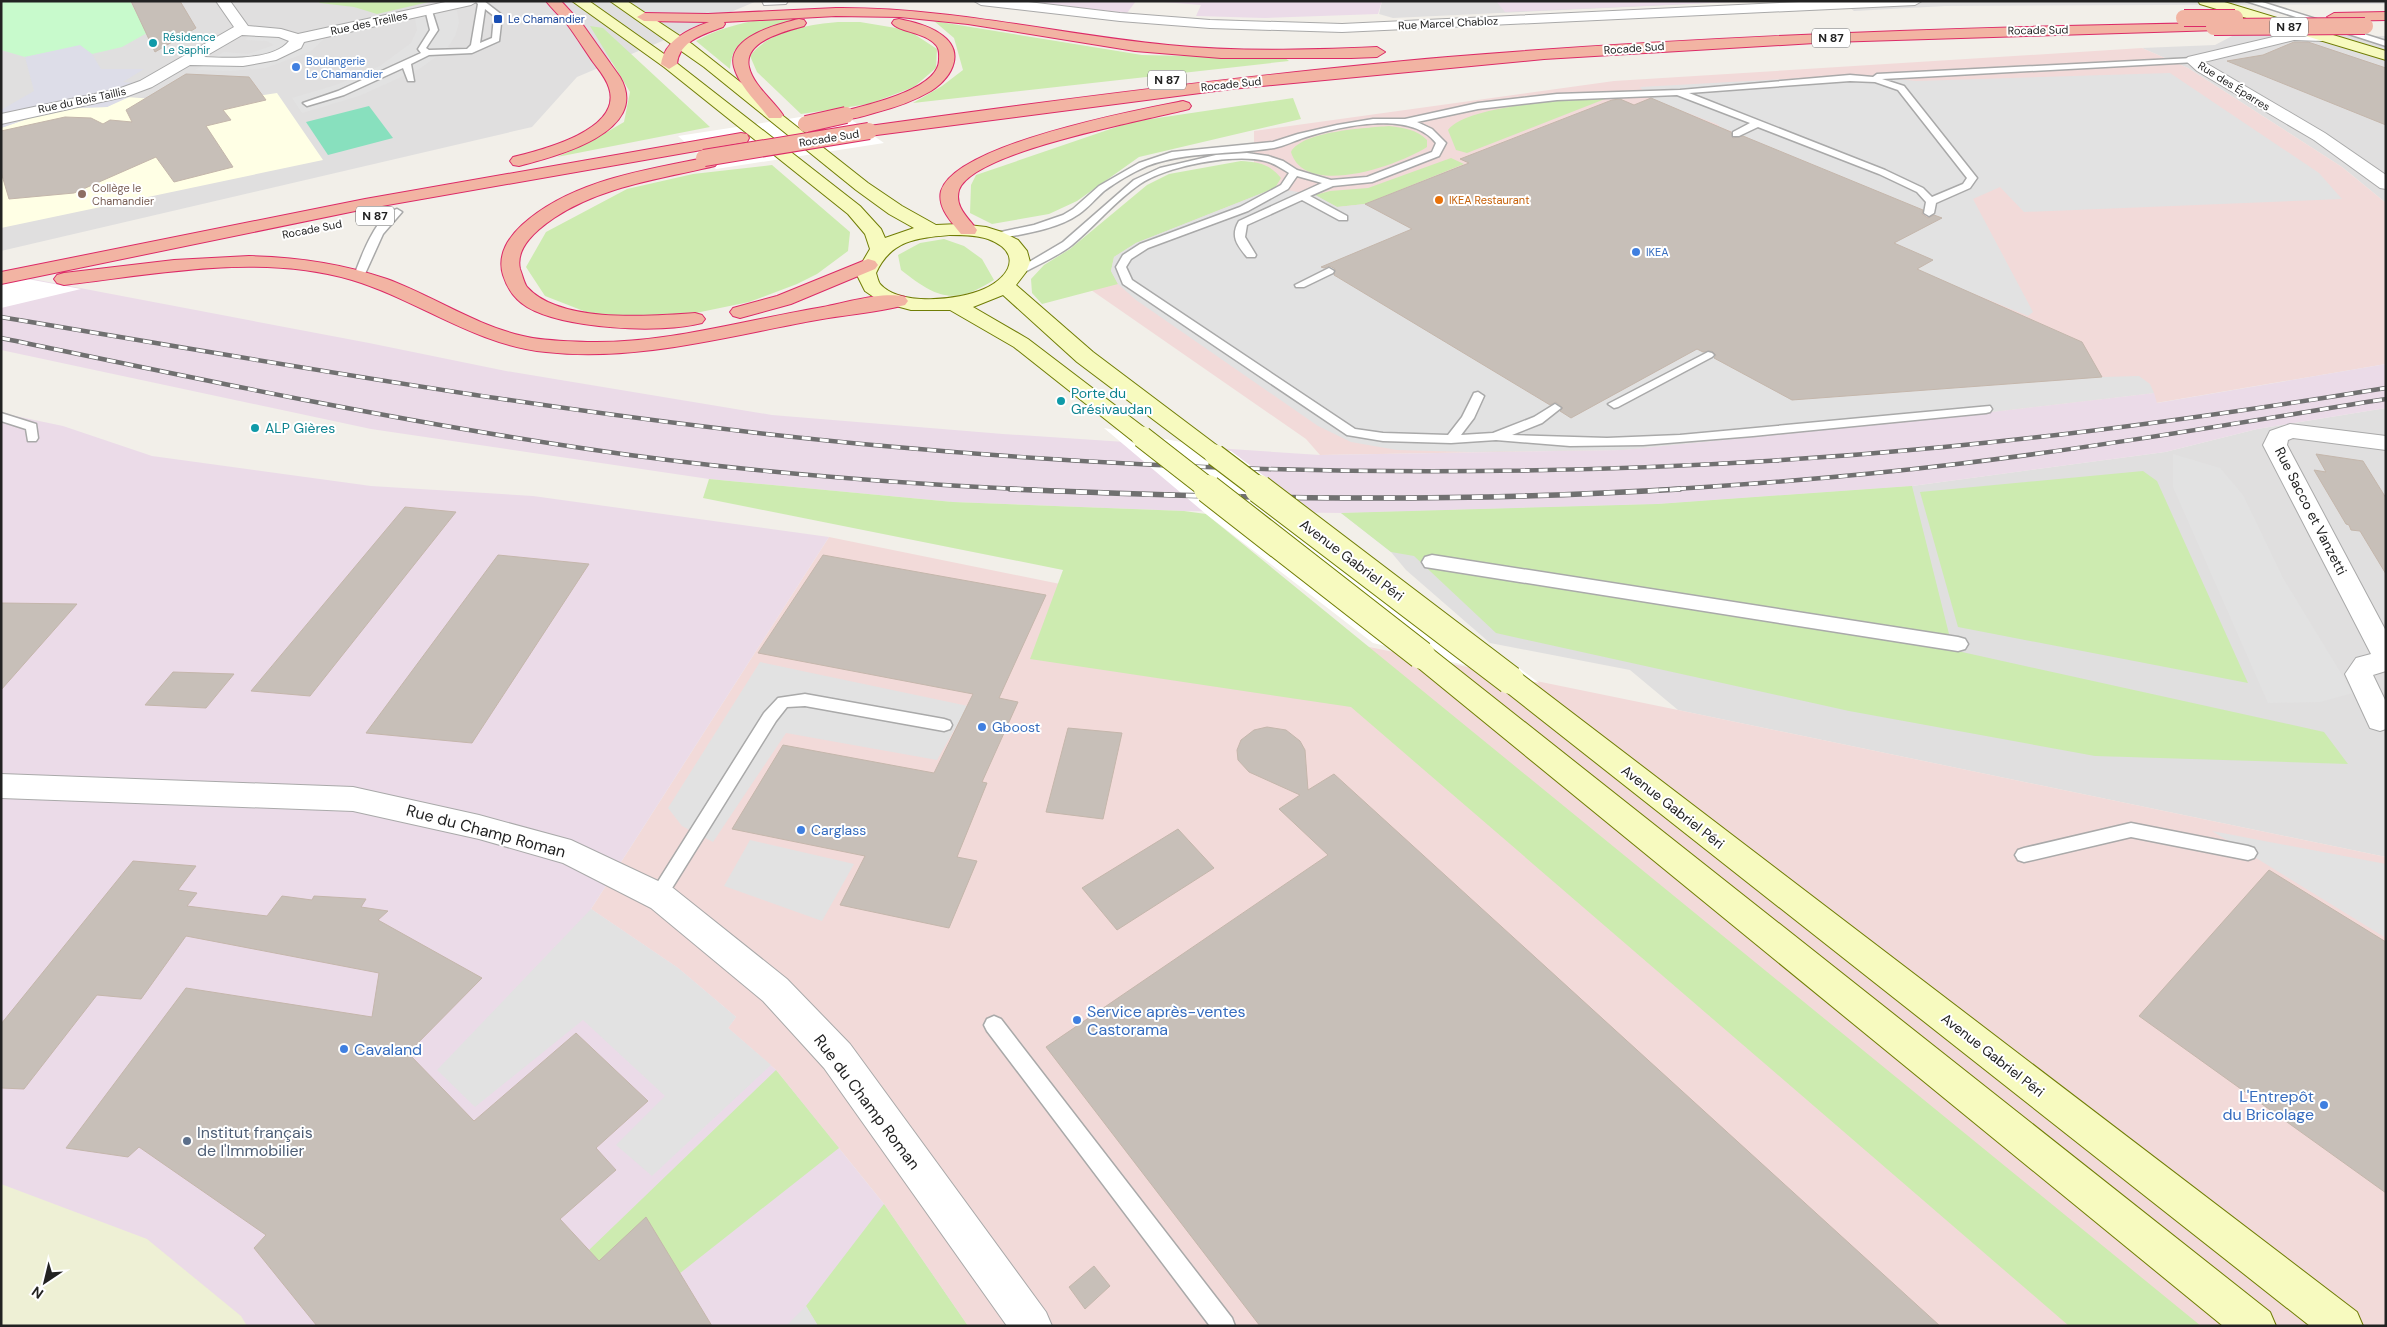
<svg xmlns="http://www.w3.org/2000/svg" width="2387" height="1327" viewBox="0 0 2387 1327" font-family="'DM Sans',sans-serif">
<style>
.residential{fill:#e0dfdf}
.commercial{fill:#f2dad9}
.industrial{fill:#ebdbe8}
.education{fill:#ffffe5}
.farmland{fill:#eef0d5}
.grass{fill:#cdebb0}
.park{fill:#c8facc}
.pitch{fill:#88e0be}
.parking{fill:#e2e2e2}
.plaza{fill:#dddde8}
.pier{fill:#fff}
.building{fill:#c7bfb8;stroke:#c4b6ab}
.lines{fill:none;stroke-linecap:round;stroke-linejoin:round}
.service-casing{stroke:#a9a9a9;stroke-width:3}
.pedestrian-casing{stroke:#a9a9a9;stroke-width:3}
.minor-casing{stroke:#a9a9a9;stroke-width:2}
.secondary-casing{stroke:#707d05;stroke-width:2}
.trunk-casing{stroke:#dc2a67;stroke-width:2}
.service{fill:#fff;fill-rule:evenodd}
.pedestrian{fill:#fff;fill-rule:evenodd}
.minor{fill:#fff;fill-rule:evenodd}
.secondary{fill:#f7fabf;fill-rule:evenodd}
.trunk{fill:#f2b4a3;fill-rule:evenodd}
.rail-far1-casing{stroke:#707070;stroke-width:4.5}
.rail-casing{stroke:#707070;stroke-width:5.5}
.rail-far1{stroke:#fff;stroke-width:3;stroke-dasharray:9;stroke-linecap:butt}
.rail{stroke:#fff;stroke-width:4;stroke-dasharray:11;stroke-linecap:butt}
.secondary-bridge-far1-casing{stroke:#707d05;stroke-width:23;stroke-linecap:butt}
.secondary-bridge-casing{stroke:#707d05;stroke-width:30;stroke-linecap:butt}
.trunk-bridge-casing{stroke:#dc2a67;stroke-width:18;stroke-linecap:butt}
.secondary-bridge-far1{stroke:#f7fabf;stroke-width:21}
.secondary-bridge{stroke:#f7fabf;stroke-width:28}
.trunk-bridge{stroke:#f2b4a3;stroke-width:16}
.transit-dot{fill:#1a4fb4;stroke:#fff;stroke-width:2}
.culture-dot{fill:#0f9aa8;stroke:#fff;stroke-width:2}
.shop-dot{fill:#3f7fe0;stroke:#fff;stroke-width:2}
.education-dot{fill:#8d6e63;stroke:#fff;stroke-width:2}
.food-dot{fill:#e8710a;stroke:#fff;stroke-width:2}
.service-dot{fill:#5c6f8a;stroke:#fff;stroke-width:2}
.labels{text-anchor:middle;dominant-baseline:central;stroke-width:4;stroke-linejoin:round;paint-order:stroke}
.far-transit-label{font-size:11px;fill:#164399;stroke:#fff;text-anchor:start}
.far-street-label{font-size:11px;fill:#222;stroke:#fff}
.far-culture-label{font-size:11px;fill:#0d838f;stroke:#fff;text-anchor:start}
.far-shop-label{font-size:11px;fill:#366cbe;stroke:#fff;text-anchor:start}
.far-education-label{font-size:11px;fill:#785e54;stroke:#fff;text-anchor:start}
.far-food-label{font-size:11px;fill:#c56008;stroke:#fff;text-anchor:start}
.shield{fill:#fff;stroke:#646464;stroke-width:1}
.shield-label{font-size:12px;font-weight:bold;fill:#222}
.culture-label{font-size:14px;fill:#0d838f;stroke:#fff;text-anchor:start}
.street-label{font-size:14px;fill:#222;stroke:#fff}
.shop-label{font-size:14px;fill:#366cbe;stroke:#fff;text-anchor:start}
.near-street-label{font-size:16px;fill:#222;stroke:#fff}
.near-shop-label{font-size:16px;fill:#366cbe;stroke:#fff;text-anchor:start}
.near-service-label{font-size:16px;fill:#4e5e75;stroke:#fff;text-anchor:start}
</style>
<rect width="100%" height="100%" fill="#f2efe9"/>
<path class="residential" d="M1,1H757L577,77L532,127L1,251Z
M1382,1H1754L1393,18L1379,14Z
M1841,1H2386V4L1945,6L1854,11Z
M2236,34L2386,36V203L2342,167L2188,68L2142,48L2215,45Z
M2386,408V857L1678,710L1630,670L1490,643L1406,570L1391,552L1341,513L1658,504L1912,486L2165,452L2257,429Z"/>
<path class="commercial" d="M2142,48L2188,68L2342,167L2386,203V364L2156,403L2153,393L1932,419L1622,450L1320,455L1306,439L1081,283L1088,254L1254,183V131L1614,81Z
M829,537L1678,710L2386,857V1326H968L884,1204L776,1070L728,1028L736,1017L678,968L591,909Z"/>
<path class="industrial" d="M1022,1H1136L1127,13Z
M1151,1H1382L1378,14L1265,18L1196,16L1201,5Z
M1496,1H1754L1505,12Z
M1,273L369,343L506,371L772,415L1003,434L1320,455L1622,450L1932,419L2154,393L2157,403L2386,364V408L2257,429L2165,452L1912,486L1658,504L1341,513L1184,511L953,502L709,479L371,429L1,350Z
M1,413L63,426L152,456L371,486L533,496L829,537L591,909L678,968L736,1017L728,1028L776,1070L884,1204L968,1326H1Z"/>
<path class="education" d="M277,93L323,160L1,228V128L44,113L72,108L107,107L126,97L211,103Z"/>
<path class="farmland" d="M1,1184L147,1239L241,1316L247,1326H1Z"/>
<path class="grass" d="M318,1H433L377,14L354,7L320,3Z
M816,15C792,21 754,28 737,47C732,53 731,61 730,69L696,41C730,21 776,16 816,15Z
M934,21L1142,55L1285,58L1289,61L913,103L942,86L963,70L954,38Z
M838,22H860L908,30L937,49L936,68L914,87L869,104L801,114L757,72L750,56C770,30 807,25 838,22Z
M590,26L603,28L710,127L557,157L590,142L624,122L630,92Z
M1610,97L1467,153L1456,150L1448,130C1468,104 1575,100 1610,97Z
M1293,98L1301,119L1139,157L1077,201L1049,214L992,224L970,213L971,185L976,175L1131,122Z
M1389,126C1404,128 1416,129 1427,140V147C1399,165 1305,199 1291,152C1302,131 1366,128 1389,126Z
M1451,158L1464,164L1365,204L1337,207L1315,195L1330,191L1368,188Z
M1241,161C1258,162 1270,164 1281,178L1275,188L1136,243L1114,257L1111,271L1118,284L1042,304L1032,293L1031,279L1044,265L1070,249L1147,185L1169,174Z
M772,165L850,232L848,251L817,274L797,284L749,302L686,315H594L545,296L526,267L546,232L627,189L693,174Z
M944,239L964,246L982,259L994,280C953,306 937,298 901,270L898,255L920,243Z
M2143,471L2157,481L2248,683L1958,627L1920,492Z
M709,479L953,502L1184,511L1206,514L2201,1326H2069L1351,707L1030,659L1063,570L703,498Z
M1912,486L1953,650L2324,732L2348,764L2095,756L1849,711L1496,633L1414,556L1391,552L1341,513L1658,504Z
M776,1070L839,1148L679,1274L599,1262L589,1250Z
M884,1204L968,1326H818L806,1306Z"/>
<path class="park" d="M1,1H130L147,33L122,47L92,54L80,46L25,57L1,50Z"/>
<path class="pitch" d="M369,106L393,138L328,155L306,122Z"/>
<path class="parking" d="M457,10L459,23L455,36L446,50L419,69L359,96L302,113L292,98L336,85L380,66L411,43L417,30L415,18Z
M251,34L280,37L289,40L281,49L263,56L236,60L215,57L224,52L248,54L274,45L267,41L245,40Z
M321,36L323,40L311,51L266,68L231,71L195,70L206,64L239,66L261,64L293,53L310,38Z
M2170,73L2319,173L2342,199L2024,212L2000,187L1973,199L2033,312L2028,316L1967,291L2082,342L2102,377L2139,376L2150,384L2154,393L1932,419L1622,450L1470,452L1397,450L1351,442L1318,426L1136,300L1118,284L1111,271L1114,257L1136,243L1275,188L1315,195L1337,207L1365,204L1412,229L1928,225L1941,218L1718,126L1719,125L1651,99L1640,87L1858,75L1916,81Z
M2173,454L2220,468L2243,495L2283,578L2353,693L2320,702L2268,703L2173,487Z
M760,662L968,706L937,760L786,733L713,842L682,826L668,808Z
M2212,831L2386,864V938L2248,853Z
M750,840L854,864L822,921L724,886Z
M591,909L678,968L736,1017L728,1028L771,1065L652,1176L616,1145L665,1096L583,1020L475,1107L437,1070Z
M806,1306L818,1326H786Z"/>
<path class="plaza" d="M80,45L92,54L101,69H144L123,82L156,85L107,107L72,108L44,113L1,128V110L34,91L25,57Z"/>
<path class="pier" d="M839,111L884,143L716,169L678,136Z
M1,274L81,289L1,308Z
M1104,428L1231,451L1539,683L1373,643L1206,514Z"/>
<path class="building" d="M131,1H180L196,28L155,52Z
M2294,42H2308L2386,68V125L2227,61L2263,55Z
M186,74L249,77L266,100L223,110L231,120L206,126L233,167L174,182L156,157L74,193L9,199L1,172V131L65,117L91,118L103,124L110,120L132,122L126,110Z
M1651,98L1731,132L1733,138L1743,136L1923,210L1922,214L1928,218L1934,215L1942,218L1894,243L1933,260L1917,269L2082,342L2102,377L1792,400L1714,358L1716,355L1712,351L1703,352L1697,349L1571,418L1560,411L1563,408L1556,402L1550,405L1334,275L1335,269L1330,266L1324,268L1321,267L1412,229L1365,204L1469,163L1460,159L1612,100L1620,99L1634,105Z
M2316,454L2363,461L2386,498V574L2360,531L2351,530L2349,525L2346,524L2314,470L2326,472Z
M405,507L456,512L310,696L251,691Z
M498,555L589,564L472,743L366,733Z
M823,555L1046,595L999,698L1018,702L982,782L987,783L957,857L977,861L949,928L840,905L865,856L732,829L783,745L934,773L973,694L758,653Z
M1,603L77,604L1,690Z
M173,672L234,674L206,708L145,705Z
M1267,727L1286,730L1300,741L1305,750L1308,790L1334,774L1940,1326H1260L1046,1047L1328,855L1279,809L1300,795L1249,772L1238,760L1237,750L1241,740L1254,730Z
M1068,728L1122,733L1103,819L1046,812Z
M1178,829L1214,868L1117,930L1082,888Z
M133,861L196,866L178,890L197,893L187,906L267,916L282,896L312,900L314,896L366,899L361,907L388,911L378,920L482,978L408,1053L474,1121L576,1033L648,1101L596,1148L616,1170L560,1219L599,1261L646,1217L712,1326H317L254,1248L266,1235L139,1147L128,1157L66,1148L186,988L372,1017L379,973L186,936L141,999L97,995L24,1089L1,1088V1024Z
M2269,870L2386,942V1193L2139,1016Z
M1094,1266L1110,1286L1085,1309L1069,1287Z"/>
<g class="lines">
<g class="service-casing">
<path id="service" d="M475,1H484L502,15L499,41L472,53L429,55L411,64L414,81H408L403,68L344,95L307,106L303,103L338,91L421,53L418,49L430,30L425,9L432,11L438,30L426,48L429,50L467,49L471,45L478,4ZM485,9L494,16L492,38L480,43Z
M2246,1H2259L2386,41V46Z
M2193,58L2197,60L2196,62L1882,79L1904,86L1977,178L1970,188L1936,203L1934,213L1929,216L1924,213L1926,202L1917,192L1879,174L1758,127L1739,136H1733V132L1750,123L1677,95L1557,100L1478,109L1417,122L1432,129L1446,143L1439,156L1372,182L1333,186L1310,196L1347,216V220H1339L1302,200L1247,225L1245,237L1256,255L1255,257H1247C1237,245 1230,236 1239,221L1322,183L1297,176L1288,189L1248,211L1148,248L1131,259L1126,267L1132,280L1355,429L1383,433L1448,435L1462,417L1474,393L1478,392L1484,396L1474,418L1461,435L1493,433L1534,417L1555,404L1561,408L1542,423L1512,435L1607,438L1680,435L1990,406L1992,409L1990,412L1986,413L1753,436L1643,445L1570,446L1496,440L1451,443L1383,441L1347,435L1123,284L1116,267L1123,255L1140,244L1240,207L1281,185L1289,173C1281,168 1274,163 1265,161C1234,153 1167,166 1140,184C1115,201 1095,226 1072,245C1058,256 1039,264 1023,273H1015L1014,271L1063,242L1134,180L1160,168L1216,155L1247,153L1268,156L1283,161L1297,170L1331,180L1367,177L1432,152L1436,143C1410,109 1338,127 1303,138C1294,141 1284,146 1274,148C1232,155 1188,151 1147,166C1133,172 1116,182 1104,191C1096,198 1088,208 1079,214C1056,230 1023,234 996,239L991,236L996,233L1034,225L1063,215L1073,209L1099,186L1139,163L1172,152L1273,142L1298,134L1337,125L1373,119H1405L1478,103L1557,94L1680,90L1850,75L1873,77L1877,74ZM1850,81L1875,82L1898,90L1967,178L1963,184L1932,197L1923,188L1885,170L1689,93Z
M397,209L402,212L383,234L364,276L363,278H355L354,276C361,257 376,215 397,209Z
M1329,268L1334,271L1333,273L1304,287H1296L1295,285Z
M1708,352L1712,353L1714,355L1712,357L1618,407L1614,408L1608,404Z
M1,413L36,424L38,438L36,441H28L26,429L1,421Z
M805,694L944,719L950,721L952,725L950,729L944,731L805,706L787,707L776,721L664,901L658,903L652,901L649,896L652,891L764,713L778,698Z
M2131,823L2248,846L2254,848L2257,853L2254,858L2248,860L2131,837L2024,862L2018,860L2015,855L2018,850L2024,848Z
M994,1016L1001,1019L1232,1318L1235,1326H1210L987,1031L984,1025L987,1019Z"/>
</g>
<g class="pedestrian-casing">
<path id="pedestrian" d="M1432,555L1958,637L1965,639L1968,644L1965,649L1958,651L1425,567L1422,562L1425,557Z"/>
</g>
<g class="minor-casing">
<path id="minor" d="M216,1H230L248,26L281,29L298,34L450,1H478L471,5L304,42L301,48L276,60L243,66L190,65L152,87L128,96L1,124V114L118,89L140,81L234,27ZM242,35L279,37L289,41C273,61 227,58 204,57Z
M762,1H788L786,4L764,5Z
M974,1H1020L1120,13L1210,20L1342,24L1820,1H1922L1915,5L1342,32L1210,28L1120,21L981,5Z
M2294,32L2323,33L2330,37L2323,41L2294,40L2204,62L2325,133L2386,175V189L2380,188L2314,140L2197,71L2185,60L2188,57Z
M2290,424L2386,436V450L2293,438L2288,440L2287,445L2386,631V671L2373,675L2386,702V729L2380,731L2370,728L2345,674L2356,658L2371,654L2263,445L2270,431Z
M1,774L353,787L479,815L571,840L673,888L787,979L850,1044L1046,1312L1052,1326H1007L824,1068L763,1001L651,908L563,863L479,839L353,811L1,798Z"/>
</g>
<g class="secondary-casing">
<path id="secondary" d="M572,1H589L674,61L860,206L881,229L885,238L914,228L889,214L856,190L704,67L610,1H627L692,44L868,183L902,206L936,225L959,224L986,227L1002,232L1018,240L1027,251L1030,262L1026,272L1016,285L1093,352L1223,450L1227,455L1223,460L1215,462L1207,460L1077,362L1003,295L973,307L1028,339L1150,432L1153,437L1150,442L1142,444L1134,442L1014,347L950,310H911L881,302L865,291L856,273L870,249L865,234L848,214L664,67ZM950,235C963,235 976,235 988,239C1023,252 1011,277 984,289C960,300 900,307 880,284C878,281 877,276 876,273C891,240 917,238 950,235Z
M2198,1H2221L2386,51V60L2200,4Z
M1421,645L1431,648L2270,1312L2276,1326H2223L1411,662L1407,655L1411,648Z
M1510,670L1520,673L2357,1312L2363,1326H2310L1500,687L1496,680L1500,673Z"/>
</g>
<g class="trunk-casing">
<path id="trunk" d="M546,1H561L583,25L620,77C652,132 555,157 519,166L513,165L510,161L513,157C541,150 623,130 609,88C606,78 599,70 593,62C584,49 576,36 567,24C560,16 552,9 546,1Z
M836,8C949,7 1057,34 1168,45C1237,52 1308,50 1377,47L1385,52L1377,57L1351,58H1221L1135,51L968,24L900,17L836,16L724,22L725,24L723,27C704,34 679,41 677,64L669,69L661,64C665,40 687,30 709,22L644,21L637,17L644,13L708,14Z
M2386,12V20L2334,21L2327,17L2334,13Z
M799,19L804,20L806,23L804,26C786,31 743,41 749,67C753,85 773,100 783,115L781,118H769C758,103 739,86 734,67C726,37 778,24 799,19Z
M899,19C913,22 927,25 939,33C966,50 954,76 931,91C914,101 894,108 874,113C863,116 851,121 840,118L838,115L840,112C863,106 939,90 939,60C939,54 940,50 936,45C925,32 898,32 892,23L894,20Z
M2214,23L2219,24L2221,27L2219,30L1831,42L1544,59L1231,89L869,136L863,135L861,131L863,127L869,126C1062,99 1255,74 1448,57C1703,36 1958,27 2214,23Z
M1183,101L1189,103L1191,106L1189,109C1148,120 973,151 959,190C954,207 969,218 977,230L975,234H961C952,222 937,208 941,191C955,144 1137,110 1183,101Z
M741,133L747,134L749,138L747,142L365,209L1,284V272L365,199Z
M709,157L715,158L718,162L715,166C660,179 602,186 554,218C538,229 515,247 520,269C522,274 524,283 527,287C560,324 650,316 695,313L702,315L705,319L702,323C661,334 564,329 527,307C514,299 507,288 503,275C497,255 508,238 522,225C571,180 646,170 709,157Z
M249,256C296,257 341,263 387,279C433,296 475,325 523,336C544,341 566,341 587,342C666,344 745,320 823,307C845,303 884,291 905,297L908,301L905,305C875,313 842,315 811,321C724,337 635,362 546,352C475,345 418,300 352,280C259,253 158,274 64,285L57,283L54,279L57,275L64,273L174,260Z
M868,259L875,261L878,265L875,269L791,304L740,318L733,316L730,312L733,308L777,296Z"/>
</g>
<use href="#service" class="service"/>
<use href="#pedestrian" class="pedestrian"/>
<use href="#minor" class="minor"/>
<use href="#secondary" class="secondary"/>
<use href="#trunk" class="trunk"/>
<g class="rail-far1-casing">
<path id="rail-far1" d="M1,317C294,366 588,419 884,446C1235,478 1592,481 1944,447C2092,433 2239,412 2386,388
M1,338C194,378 386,419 581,448C732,471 884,483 1037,490
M1659,490C1759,484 1858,476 1957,464C2100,447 2243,422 2386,399"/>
</g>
<g class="rail-casing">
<path id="rail" d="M1010,489C1233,499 1456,503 1680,489"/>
</g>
<use href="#rail-far1" class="rail-far1"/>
<use href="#rail" class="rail"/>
<g class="secondary-bridge-far1-casing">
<path id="secondary-bridge-far1" d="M1142,437L1210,490
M1215,455L1261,490"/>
</g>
<g class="secondary-bridge-casing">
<path id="secondary-bridge" d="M1208,489L1421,655
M1259,489L1510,680"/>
</g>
<g class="trunk-bridge-casing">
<path id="trunk-bridge" d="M2184,18H2235
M2214,27L2365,26
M806,124L846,115
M704,158L869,131"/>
</g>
<use href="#secondary-bridge-far1" class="secondary-bridge-far1"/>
<use href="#secondary-bridge" class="secondary-bridge"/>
<use href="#trunk-bridge" class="trunk-bridge"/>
</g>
<rect class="transit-dot" x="493" y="14" width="10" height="10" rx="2.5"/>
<g class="culture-dot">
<circle cx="153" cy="43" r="5"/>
<circle cx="1061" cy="401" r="5"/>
<circle cx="255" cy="428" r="5"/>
</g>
<g class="shop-dot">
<circle cx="296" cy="67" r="5"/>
<circle cx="1636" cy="252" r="5"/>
<circle cx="982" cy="727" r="5"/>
<circle cx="801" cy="830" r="5"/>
<circle cx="1077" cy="1020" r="5"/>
<circle cx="344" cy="1049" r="5"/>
<circle cx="2324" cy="1105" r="5"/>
</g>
<circle class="education-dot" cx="82" cy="194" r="5"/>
<circle class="food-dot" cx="1439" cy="200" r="5"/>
<circle class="service-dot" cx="187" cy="1141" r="5"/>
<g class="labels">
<g class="far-transit-label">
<text x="508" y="19">Le Chamandier</text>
</g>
<g class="far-street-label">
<text transform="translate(369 23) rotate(-12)">Rue des Treilles</text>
<text transform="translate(1448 23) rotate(-3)">Rue Marcel Chabloz</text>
<text transform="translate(2038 30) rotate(-1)">Rocade Sud</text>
<text transform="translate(1634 48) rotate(-4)">Rocade Sud</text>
<text transform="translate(1231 84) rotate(-6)">Rocade Sud</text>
<text transform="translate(2234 86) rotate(32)">Rue des Éparres</text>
<text transform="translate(82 100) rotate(-12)">Rue du Bois Taillis</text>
<text transform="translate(829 138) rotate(-9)">Rocade Sud</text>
<text transform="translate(312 229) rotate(-11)">Rocade Sud</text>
</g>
<g class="far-culture-label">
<text x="163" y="37">Résidence<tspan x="163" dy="13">Le Saphir</tspan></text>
</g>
<g class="far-shop-label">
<text x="306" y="61">Boulangerie<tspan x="306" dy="13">Le Chamandier</tspan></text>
<text x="1646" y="252">IKEA</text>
</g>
<g class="far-education-label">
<text x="92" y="188">Collège le<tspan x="92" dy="13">Chamandier</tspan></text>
</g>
<g class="far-food-label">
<text x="1449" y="200">IKEA Restaurant</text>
</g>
<g class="shield">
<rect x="2270" y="17.5" width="38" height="19" rx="4"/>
<rect x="1812" y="28.5" width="38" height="19" rx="4"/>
<rect x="1148" y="70.5" width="38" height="19" rx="4"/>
<rect x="356" y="206.5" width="38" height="19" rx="4"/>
</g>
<g class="shield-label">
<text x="2289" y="27">N 87</text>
<text x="1831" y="38">N 87</text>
<text x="1167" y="80">N 87</text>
<text x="375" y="216">N 87</text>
</g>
<g class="culture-label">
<text x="1071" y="393">Porte du<tspan x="1071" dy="16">Grésivaudan</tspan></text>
<text x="265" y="428">ALP Gières</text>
</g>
<g class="street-label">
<text transform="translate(2311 511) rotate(63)">Rue Sacco et Vanzetti</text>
<text transform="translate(1352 560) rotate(37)">Avenue Gabriel Péri</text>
<text transform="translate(1673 807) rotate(38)">Avenue Gabriel Péri</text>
<text transform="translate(1993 1055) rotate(38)">Avenue Gabriel Péri</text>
</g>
<g class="shop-label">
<text x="992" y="727">Gboost</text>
<text x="811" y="830">Carglass</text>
</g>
<g class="near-street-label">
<text transform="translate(486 831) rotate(15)">Rue du Champ Roman</text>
<text transform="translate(867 1102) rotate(53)">Rue du Champ Roman</text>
</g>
<g class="near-shop-label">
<text x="1087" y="1011">Service après-ventes<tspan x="1087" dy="18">Castorama</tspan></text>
<text x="354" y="1049">Cavaland</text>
<text x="2314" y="1096" text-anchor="end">L'Entrepôt<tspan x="2314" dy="18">du Bricolage</tspan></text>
</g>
<g class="near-service-label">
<text x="197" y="1132">Institut français<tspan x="197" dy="18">de l'Immobilier</tspan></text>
</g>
</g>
<rect width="2387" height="1327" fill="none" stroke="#222222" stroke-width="5"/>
<g transform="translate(45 1282) rotate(215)" stroke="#ffffff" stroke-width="4" paint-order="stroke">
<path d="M0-4L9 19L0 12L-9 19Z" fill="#222222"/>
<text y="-8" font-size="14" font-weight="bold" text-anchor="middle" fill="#222222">N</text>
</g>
</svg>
